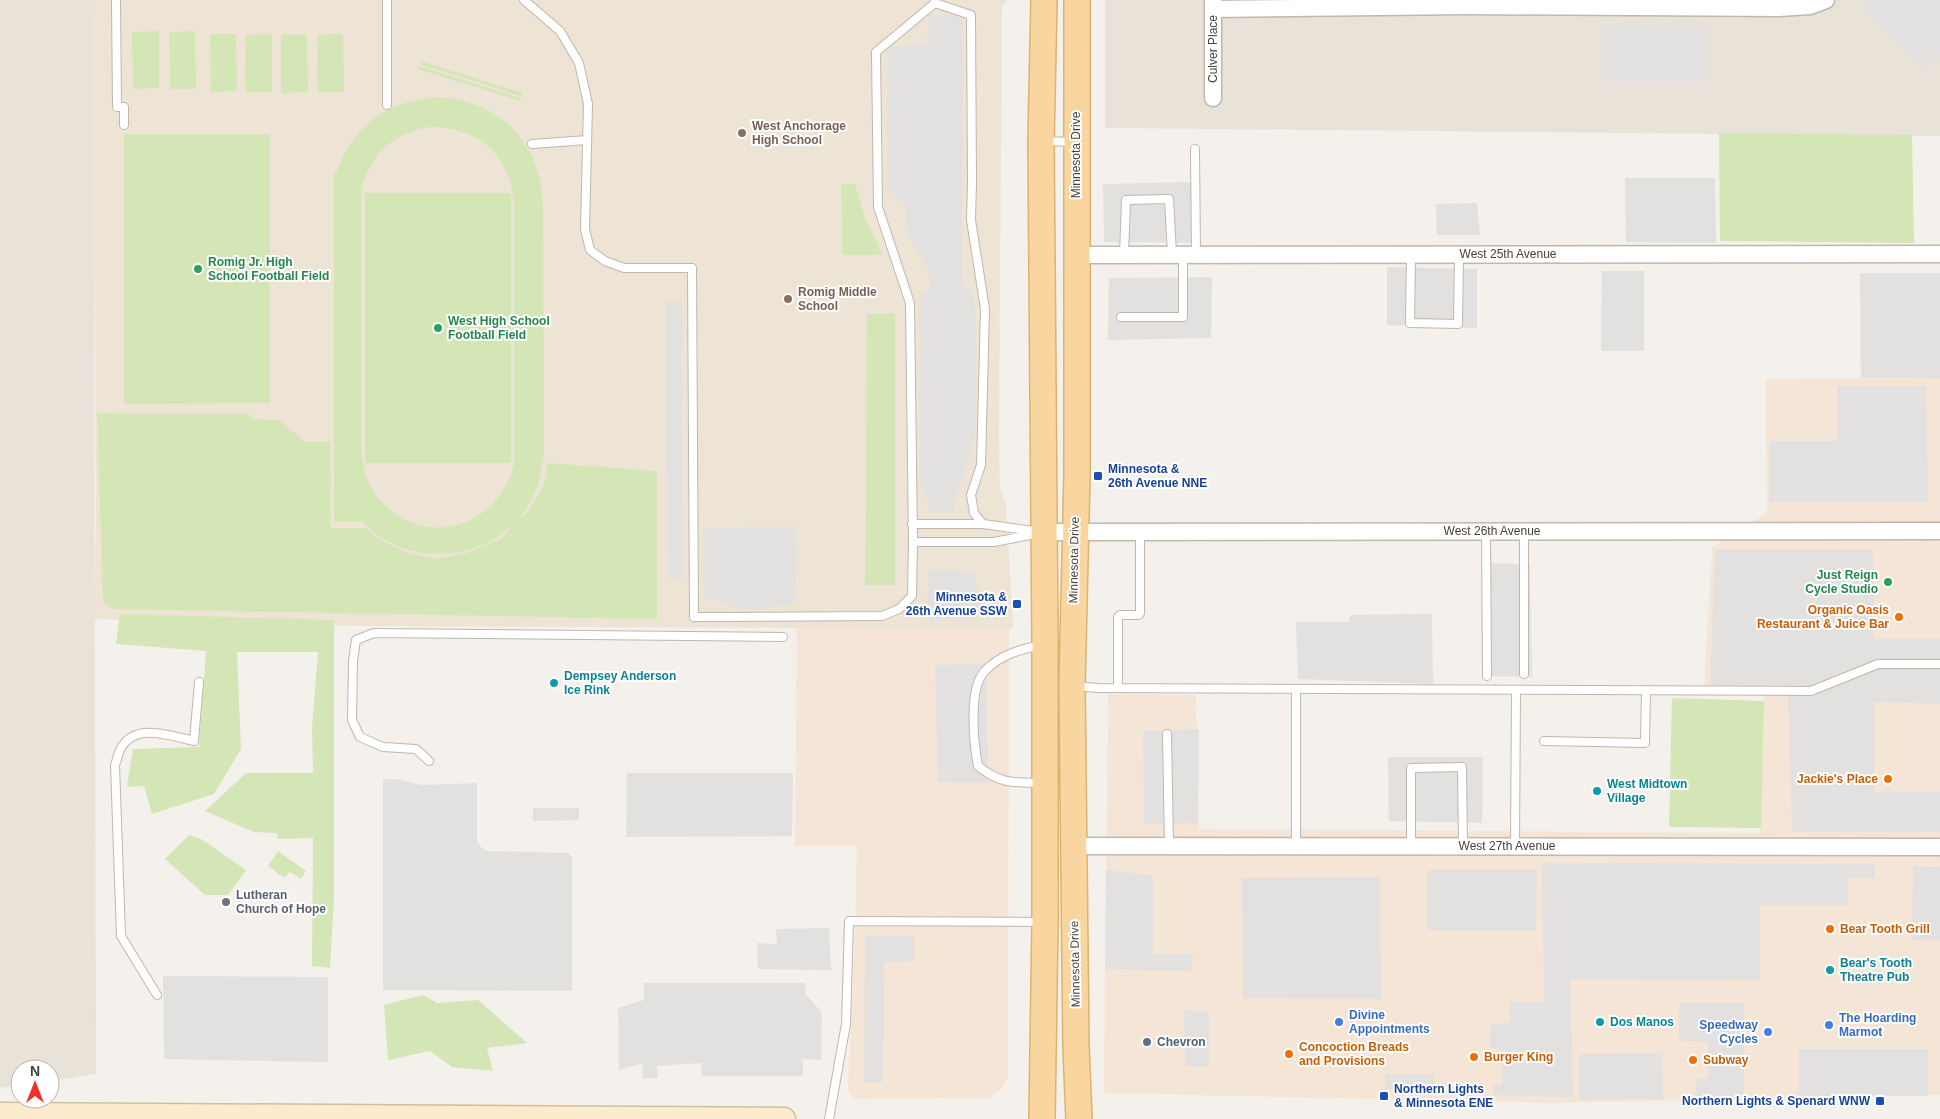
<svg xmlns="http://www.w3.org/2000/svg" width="1940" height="1119" viewBox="0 0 1940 1119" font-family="Arial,sans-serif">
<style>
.residential{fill:#e8e2d9}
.commercial{fill:#f5e5d7}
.education{fill:#ede4d5}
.green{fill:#d5e6b6;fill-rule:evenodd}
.parking{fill:#e3e1df}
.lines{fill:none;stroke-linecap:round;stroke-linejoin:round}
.service-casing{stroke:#c0b7ad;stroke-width:10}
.minor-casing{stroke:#c0b7ad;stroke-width:19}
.secondary-casing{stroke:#d2be9c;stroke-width:25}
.primary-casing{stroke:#deb26f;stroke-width:28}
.service{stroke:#fff;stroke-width:8}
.minor{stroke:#fff;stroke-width:16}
.secondary{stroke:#fceccd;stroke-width:22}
.primary{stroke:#f9d69f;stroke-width:25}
.education-dot{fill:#8d6e63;stroke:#fff;stroke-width:2}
.leisure-dot{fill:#2e9e5b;stroke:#fff;stroke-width:2}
.transit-dot{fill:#1a4fb4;stroke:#fff;stroke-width:2}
.food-dot{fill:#e8710a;stroke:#fff;stroke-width:2}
.culture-dot{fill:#0f9aa8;stroke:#fff;stroke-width:2}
.worship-dot{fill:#6b7280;stroke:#fff;stroke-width:2}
.shop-dot{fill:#3f7fe0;stroke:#fff;stroke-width:2}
.service-dot{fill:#5c6f8a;stroke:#fff;stroke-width:2}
.labels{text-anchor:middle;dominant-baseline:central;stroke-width:4;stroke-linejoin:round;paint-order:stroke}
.street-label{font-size:12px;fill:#484139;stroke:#fff}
.education-label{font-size:12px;font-weight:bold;fill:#785e54;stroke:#fff;text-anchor:start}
.leisure-label{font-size:12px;font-weight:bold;fill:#27864d;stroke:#fff;text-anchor:start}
.transit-label{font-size:12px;font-weight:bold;fill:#164399;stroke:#fff;text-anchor:start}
.food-label{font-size:12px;font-weight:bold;fill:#c56008;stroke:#fff;text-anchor:start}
.culture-label{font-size:12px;font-weight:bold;fill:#0d838f;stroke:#fff;text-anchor:start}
.worship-label{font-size:12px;font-weight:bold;fill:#5b616d;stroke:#fff;text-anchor:start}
.shop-label{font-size:12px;font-weight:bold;fill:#366cbe;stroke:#fff;text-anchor:start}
.service-label{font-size:12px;font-weight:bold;fill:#4e5e75;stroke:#fff;text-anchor:start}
</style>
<rect width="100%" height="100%" fill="#f4f0eb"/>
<path class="residential" d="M0,0H93L96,1074L50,1081V1069H20V1085L0,1088Z
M1105,0H1940V136L1105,128Z"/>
<path class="commercial" d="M1940,378V1095L1547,1103L1104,1093L1108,694L1196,695L1199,829L1760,833L1764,691L1704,689L1712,548L1767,513L1766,379Z
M797,627L1009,629L1008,1076L1002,1088L990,1098L854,1099L848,1090L855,928L857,846H795Z"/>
<path class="education" d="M93,0H1008L1002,5L999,437L1000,489L1006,504L1013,626L1009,629L361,626L94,619L96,515Z"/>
<path class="green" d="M159,31V88L133,89L132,32Z
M195,31L196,89H170L169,32Z
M210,34H236L237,91L211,92Z
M272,34V92H246L245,35Z
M343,34L344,92H318L317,35Z
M281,35H307L308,92L281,93Z
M421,61L522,93L521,96L420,64Z
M419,66L521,98L520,101L418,69Z
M438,97C500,102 539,140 543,203L544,449C542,472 538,492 525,511C487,564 404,569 361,520L360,522H334V171H337C355,123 388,101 438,97ZM430,127C479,127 510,155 514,204V465C488,556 369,545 361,450V189C372,152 392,134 430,127Z
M1719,133L1912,135L1914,243L1720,241Z
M124,134H270V403L124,404Z
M841,184H855L865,218L882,254L873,255H842Z
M365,193H511V463H365Z
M895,313V585H865L867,314Z
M97,413L249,414L252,419L279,420L305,442H330L331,528H365L384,542L405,552L435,559L464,554L500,539L529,510L544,485L548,463L657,471V619L113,609L103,602Z
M120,614L334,620V898L330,968L312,966L313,838L278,839L277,833L254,832L205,811L246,773H313L312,727L318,652H237L241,749L214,794L152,814L144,786L127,787L133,749L199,747L206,651L116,644Z
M1672,698L1764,701L1761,828L1669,827Z
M189,835L201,839L246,870L228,895H205L165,859Z
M278,851L306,871L301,879L290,872L284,878L268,866Z
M423,995L437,1003L478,1000L527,1043L487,1048L493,1071L452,1067L430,1051L388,1060L384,1005Z"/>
<path class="parking" d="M1867,0H1940V62L1938,59L1934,58L1923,69L1860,7Z
M929,14L963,16L962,269L963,289L972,290L975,310V435L970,456L955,499L954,511H928V501L920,483L919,309L921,292L930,290L928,269L907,234L906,208L887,187L888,46L927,45Z
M1601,26L1708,27V82H1601Z
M1625,178H1715L1716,243L1626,242Z
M1195,182V243L1104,242L1103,184Z
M1477,203L1480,235H1437L1436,204Z
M1387,267L1477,269V328L1387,325Z
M1602,271H1644V351H1601Z
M1860,273H1940V378H1861Z
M1212,277L1211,338L1108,340L1109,278Z
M666,301H682L683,578H667Z
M1837,386H1926L1928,502H1769V441H1837Z
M797,527L795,603L766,609H736L718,599L704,600L703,528Z
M1715,550H1873L1874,639H1940V704L1874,702V792H1940V832H1792L1788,685H1710Z
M1486,563L1530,564L1532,677L1487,676Z
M928,571L974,573L976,587L979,588L980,606H975L973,620L927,621Z
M1432,614L1433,684L1298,679L1296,622H1349L1350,615Z
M986,664L988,783L938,782L935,665Z
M1199,729L1198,823L1144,824L1143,731Z
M1388,757H1483L1482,823L1389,821Z
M627,773H793L792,836L626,837Z
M383,779H396L421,785L477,783V840L481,847L488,851L568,853L572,858V991L383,990Z
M533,808H579V820L533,821Z
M1542,863L1875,864V878H1848V905H1760V980L1570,979L1573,1097L1493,1095V1085H1502L1503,1057L1505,1050L1490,1048V1025L1510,1022L1509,1002H1544Z
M1913,866L1940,867V940H1912Z
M1106,870L1153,875V954H1193L1191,971L1105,969Z
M1427,870H1537L1536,930H1427Z
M1380,877L1381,999L1243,998L1242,878Z
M829,928L831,970L758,969L757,943L777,944L776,929Z
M865,936H914V961L884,962L883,1082H864Z
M163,976L328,977V1062L164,1059Z
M644,983H805L806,995L822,1012L821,1060L803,1059V1076H702L701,1063L657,1066L658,1078H643L642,1063L619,1070L618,1008L644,1000Z
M1679,1003H1744V1095L1696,1098V1079L1708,1078V1042L1679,1041Z
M1184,1010L1209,1012V1067L1185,1066Z
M1799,1049H1928V1096H1799Z
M1662,1053L1663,1099L1579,1100V1054Z
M1385,1074H1434L1436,1092L1385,1089Z"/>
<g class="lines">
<g class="service-casing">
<path id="service" d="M116,0L117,107H124V125
M387,0V105
M524,0L560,31L579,63L588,104L585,229L590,250L605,261L624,268H692L694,617L882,616L899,609L912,596L913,542L910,303L878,207L876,52L935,3
M935,0V3L971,15L972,183L971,220L985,309L981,465L971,495L974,513L983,524
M1043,141L1074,142
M532,144L587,140
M1195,149L1196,255
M1124,255L1126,200L1169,199L1172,254
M1411,255L1410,323L1458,324L1459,255
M1121,317H1183V255
M912,524H983L1040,532
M1486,531L1487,676
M1524,531V674
M913,542H994L1035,534
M1042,645C1021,649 999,655 984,672C968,690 974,745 978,766C1002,785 1014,782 1043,783
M1075,686L1098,688L1811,691L1878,664H1940
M1118,688V617L1120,615H1139L1140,613V532
M1296,689V846
M1167,734L1169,846
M1544,741L1645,743L1646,690
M429,761L416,749L383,747L360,737L352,720L353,661L356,640L374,633L783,637
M1411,846V768L1462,767L1463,846
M1515,846L1516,690
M157,995L121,936L115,765C117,760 118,754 120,750C134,721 171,736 194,741L199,682
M829,1119L846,1024L849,921L1043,922"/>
</g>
<g class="minor-casing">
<path id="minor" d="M1213,9L1466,6L1779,8L1810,6L1826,0
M1213,98V0
M1076,255L1940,254
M1045,532L1940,531
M1073,846L1940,847"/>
</g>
<g class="secondary-casing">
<path id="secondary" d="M0,1114L784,1119"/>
</g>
<g class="primary-casing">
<path id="primary" d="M1077,0V474L1072,685L1076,1047L1079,1119
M1042,1119L1045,922V644L1041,141L1044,0"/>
</g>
<use href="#service" class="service"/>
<use href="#minor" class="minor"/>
<use href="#secondary" class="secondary"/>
<use href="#primary" class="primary"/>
</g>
<g class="education-dot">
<circle cx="742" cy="133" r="5"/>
<circle cx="788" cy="299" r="5"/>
</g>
<g class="leisure-dot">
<circle cx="198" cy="269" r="5"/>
<circle cx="438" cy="328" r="5"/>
<circle cx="1888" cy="582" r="5"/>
</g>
<g class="transit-dot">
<rect x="1093" y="471" width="10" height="10" rx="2.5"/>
<rect x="1012" y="599" width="10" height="10" rx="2.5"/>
<rect x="1379" y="1091" width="10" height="10" rx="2.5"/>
<rect x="1875" y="1096" width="10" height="10" rx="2.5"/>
</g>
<g class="food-dot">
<circle cx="1899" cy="617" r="5"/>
<circle cx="1888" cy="779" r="5"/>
<circle cx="1830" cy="929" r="5"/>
<circle cx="1289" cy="1054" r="5"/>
<circle cx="1474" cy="1057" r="5"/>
<circle cx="1693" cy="1060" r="5"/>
</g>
<g class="culture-dot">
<circle cx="554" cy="683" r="5"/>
<circle cx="1597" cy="791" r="5"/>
<circle cx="1830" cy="970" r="5"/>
<circle cx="1600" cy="1022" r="5"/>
</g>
<circle class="worship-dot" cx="226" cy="902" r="5"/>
<g class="shop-dot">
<circle cx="1339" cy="1022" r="5"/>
<circle cx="1829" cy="1025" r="5"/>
<circle cx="1768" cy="1032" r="5"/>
</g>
<circle class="service-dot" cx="1147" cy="1042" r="5"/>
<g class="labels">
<g class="street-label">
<text transform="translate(1213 49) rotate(-90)">Culver Place</text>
<text transform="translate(1076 155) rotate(-90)">Minnesota Drive</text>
<text x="1508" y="254">West 25th Avenue</text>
<text x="1492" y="531">West 26th Avenue</text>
<text transform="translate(1074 560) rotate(-89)">Minnesota Drive</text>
<text x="1507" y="846">West 27th Avenue</text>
<text transform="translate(1075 964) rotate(-91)">Minnesota Drive</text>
</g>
<g class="education-label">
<text x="752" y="126">West Anchorage<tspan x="752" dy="14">High School</tspan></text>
<text x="798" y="292">Romig Middle<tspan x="798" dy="14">School</tspan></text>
</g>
<g class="leisure-label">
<text x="208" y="262">Romig Jr. High<tspan x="208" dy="14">School Football Field</tspan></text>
<text x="448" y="321">West High School<tspan x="448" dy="14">Football Field</tspan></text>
<text x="1878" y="575" text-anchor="end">Just Reign<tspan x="1878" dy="14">Cycle Studio</tspan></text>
</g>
<g class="transit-label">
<text x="1108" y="469">Minnesota &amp;<tspan x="1108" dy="14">26th Avenue NNE</tspan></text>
<text x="1007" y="597" text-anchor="end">Minnesota &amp;<tspan x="1007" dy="14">26th Avenue SSW</tspan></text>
<text x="1394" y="1089">Northern Lights<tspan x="1394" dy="14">&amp; Minnesota ENE</tspan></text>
<text x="1870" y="1101" text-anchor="end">Northern Lights &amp; Spenard WNW</text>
</g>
<g class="food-label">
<text x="1889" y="610" text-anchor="end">Organic Oasis<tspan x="1889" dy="14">Restaurant &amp; Juice Bar</tspan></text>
<text x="1878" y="779" text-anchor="end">Jackie's Place</text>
<text x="1840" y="929">Bear Tooth Grill</text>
<text x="1299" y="1047">Concoction Breads<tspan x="1299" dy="14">and Provisions</tspan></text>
<text x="1484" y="1057">Burger King</text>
<text x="1703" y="1060">Subway</text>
</g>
<g class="culture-label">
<text x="564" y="676">Dempsey Anderson<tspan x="564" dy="14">Ice Rink</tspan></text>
<text x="1607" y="784">West Midtown<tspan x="1607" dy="14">Village</tspan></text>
<text x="1840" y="963">Bear's Tooth<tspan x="1840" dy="14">Theatre Pub</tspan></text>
<text x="1610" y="1022">Dos Manos</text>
</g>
<g class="worship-label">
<text x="236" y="895">Lutheran<tspan x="236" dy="14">Church of Hope</tspan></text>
</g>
<g class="shop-label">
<text x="1349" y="1015">Divine<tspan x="1349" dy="14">Appointments</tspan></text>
<text x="1839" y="1018">The Hoarding<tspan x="1839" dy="14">Marmot</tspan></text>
<text x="1758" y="1025" text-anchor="end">Speedway<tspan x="1758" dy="14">Cycles</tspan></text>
</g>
<g class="service-label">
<text x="1157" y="1042">Chevron</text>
</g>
</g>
<g transform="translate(35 1084)"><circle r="24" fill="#ffffff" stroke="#b6b3b0"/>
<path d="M0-4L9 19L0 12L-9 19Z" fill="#ef3127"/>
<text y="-8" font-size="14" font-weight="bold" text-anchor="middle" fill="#484139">N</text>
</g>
</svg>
